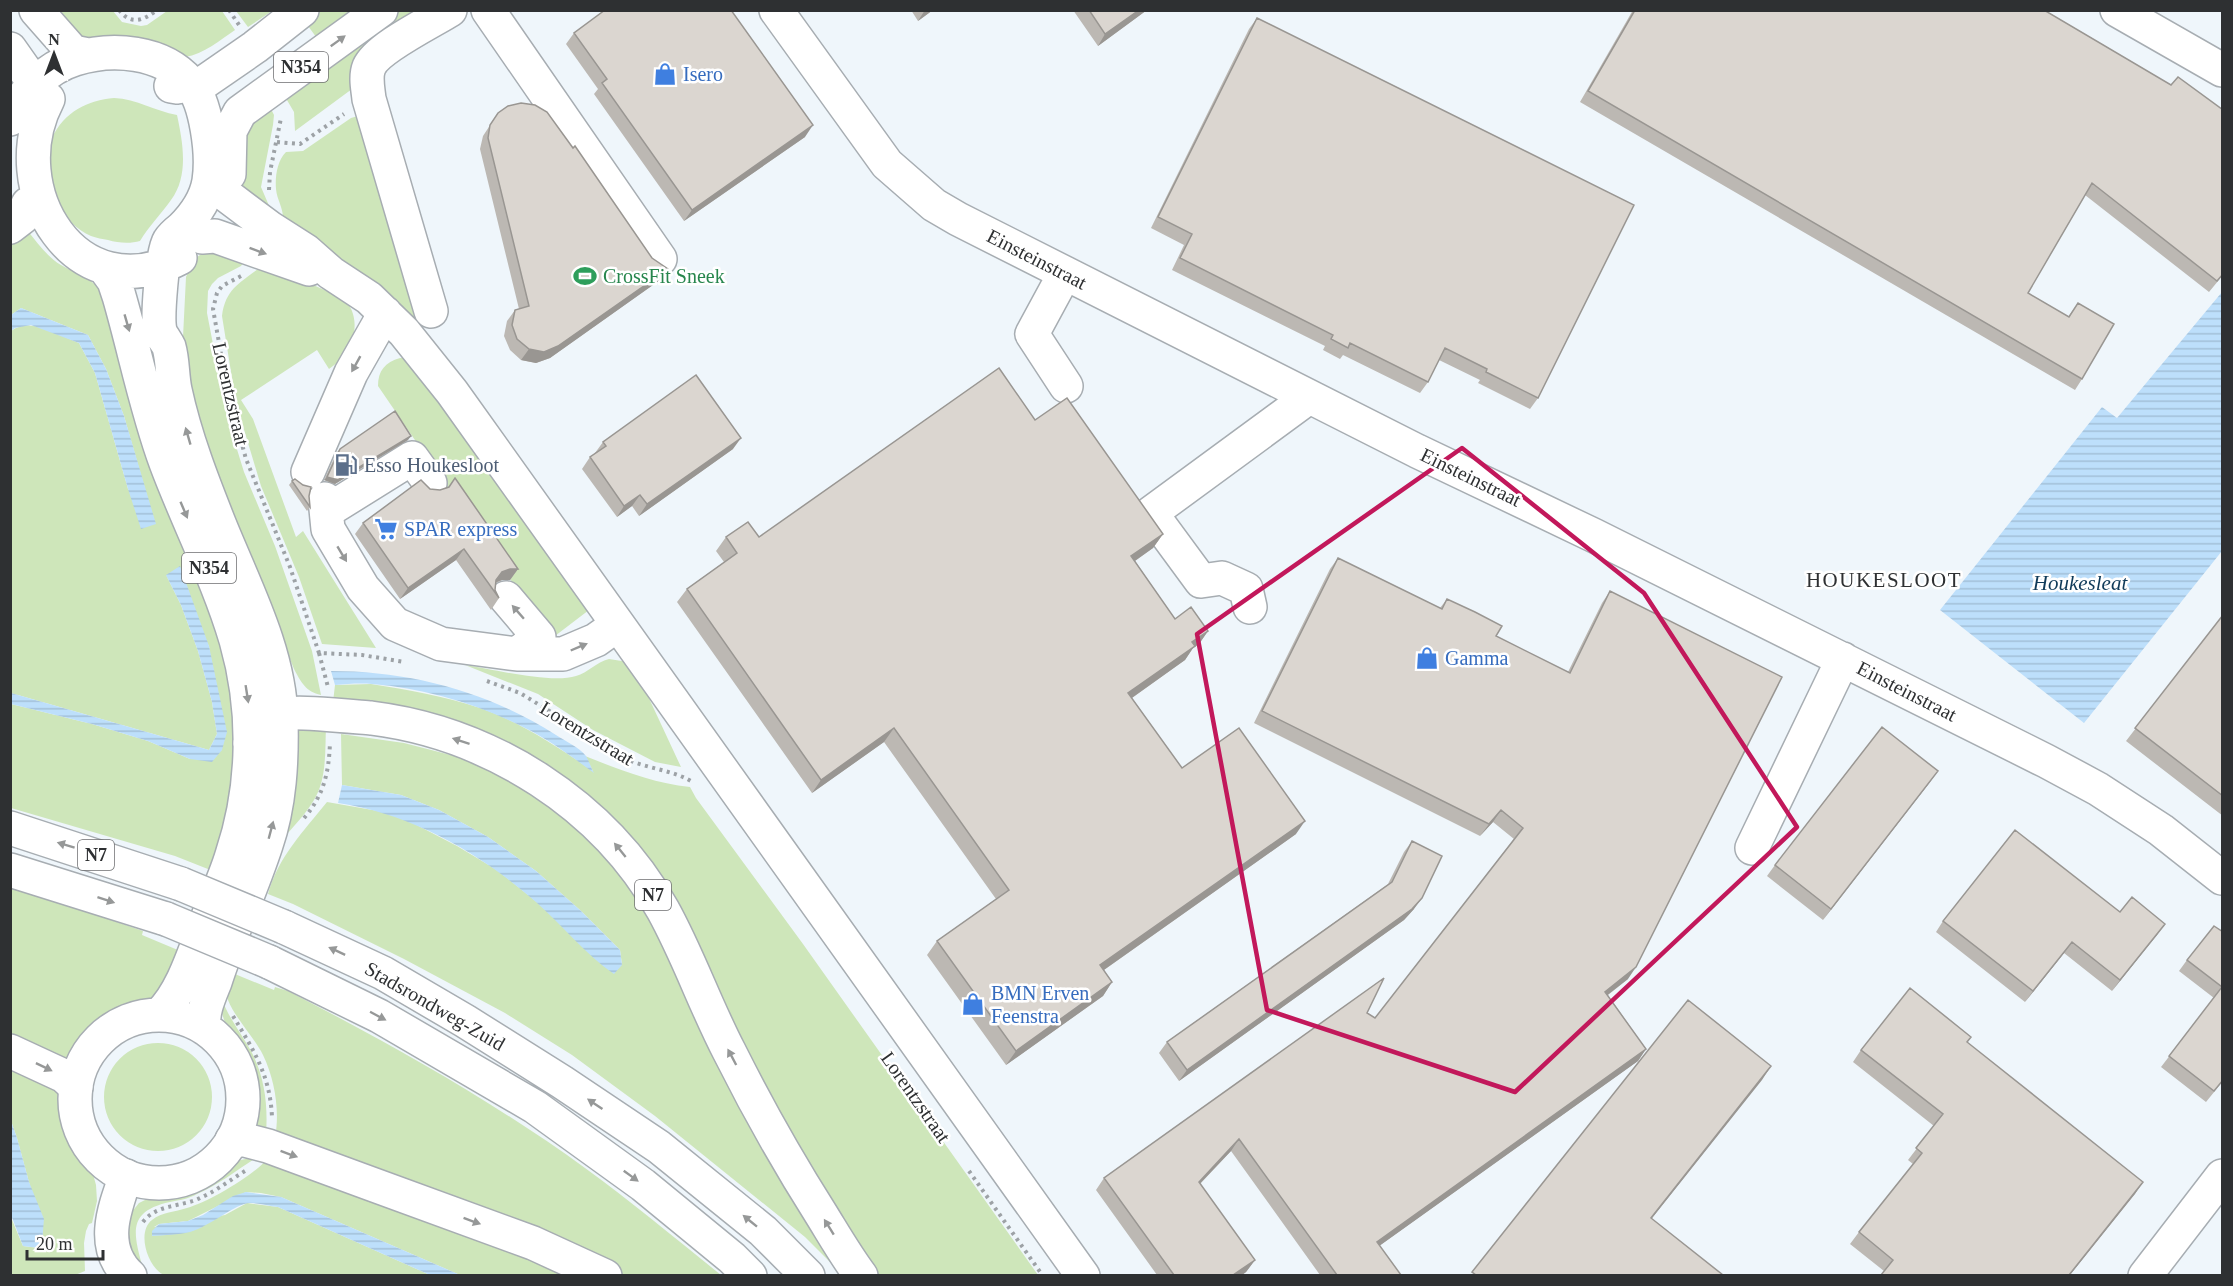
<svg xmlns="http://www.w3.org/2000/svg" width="2233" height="1286" viewBox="0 0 2233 1286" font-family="'Times New Roman',serif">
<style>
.grass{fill:#cee6ba}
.water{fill:url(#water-rules)}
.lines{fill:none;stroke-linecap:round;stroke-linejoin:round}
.minor-casing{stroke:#a7adb2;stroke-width:36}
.major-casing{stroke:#a7adb2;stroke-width:36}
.highway-casing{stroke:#a7adb2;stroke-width:36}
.path{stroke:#9da2a6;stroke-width:4;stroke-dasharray:3 4.5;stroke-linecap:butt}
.minor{stroke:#fff;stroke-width:33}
.major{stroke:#fff;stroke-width:33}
.highway{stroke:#fff;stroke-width:33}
.highway-bridge-casing{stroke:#a7adb2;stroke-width:36;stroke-linecap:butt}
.highway-bridge{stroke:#fff;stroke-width:33}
.wall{fill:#bcb8b3}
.shaded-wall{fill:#999692}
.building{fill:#dbd6d0;stroke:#999692;stroke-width:1.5}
.oneway{fill:#969898}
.marked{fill:none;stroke:#c2185b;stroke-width:4.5;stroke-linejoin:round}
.labels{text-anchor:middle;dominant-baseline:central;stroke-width:5;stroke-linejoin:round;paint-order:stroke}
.shield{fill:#fff;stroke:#6d6e70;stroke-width:1.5}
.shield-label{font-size:18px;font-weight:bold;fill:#2e3032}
.shop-label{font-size:20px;fill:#366cbe;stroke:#fff;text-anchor:start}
.street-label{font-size:20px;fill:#2e3032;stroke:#fff}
.leisure-label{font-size:20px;fill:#27864d;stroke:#fff;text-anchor:start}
.service-label{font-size:20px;fill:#4e5e75;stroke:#fff;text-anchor:start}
.neighbourhood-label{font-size:21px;letter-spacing:1.5px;fill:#2e3032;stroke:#fff}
.water-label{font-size:21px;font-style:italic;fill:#103b5a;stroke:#fff}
</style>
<defs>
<pattern id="water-rules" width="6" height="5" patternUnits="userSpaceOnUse" patternTransform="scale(1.5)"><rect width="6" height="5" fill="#bddffb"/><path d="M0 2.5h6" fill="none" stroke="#a3c0d8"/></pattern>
</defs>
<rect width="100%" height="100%" fill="#eff6fb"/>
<path class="grass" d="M61,11H113L122,22L141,26L147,25L167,11H222L235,30C220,40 204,54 185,57L83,41L53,16Z
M236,11H272L248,27Z
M315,11H363L319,41L303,19Z
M394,11H431L352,89L295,131L294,112L281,90Z
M114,98C137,99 155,111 177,115C183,143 189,176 171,200C161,214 149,226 140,241C130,244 118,243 108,240C103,239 96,238 91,236C61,222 48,191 50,160C50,153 49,144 52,138C64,112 88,100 114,98Z
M270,107L274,115L273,125L261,187L270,208L241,192L239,184L240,134Z
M358,116L361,130L423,332L283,218C283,207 277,200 276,189C275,177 277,161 286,152L303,151L351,118Z
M27,230C37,242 47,257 61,265C76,274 88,276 101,290L209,588L243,732L218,873L175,856L11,808V704L92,724L148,741L190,759L222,750L209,646L166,575L181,605L198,651L212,702L217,734L209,750L11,693V331C30,316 59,335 79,343L95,373L128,489L155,524L124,416L106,369L88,335L21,308L11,315V241Z
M209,249L249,254L241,266L218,278L212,284L208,291L207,313L227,417L244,472L275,546L312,651L321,695C306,692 301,682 294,669L196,425L183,337L186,277L194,259Z
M265,263L342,298C360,311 357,340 344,356C340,361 334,365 329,369L317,350L241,400L253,419L296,537L303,531L376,648L322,644L299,577L261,486L236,403L222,316C226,285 244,282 265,263Z
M400,358H408L589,610L551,639L378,386C378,371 385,362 400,358Z
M609,659L628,662L640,679L681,767L655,762L593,730L538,694L465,665C492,669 551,684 576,676C588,673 596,662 609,659Z
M371,684C408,690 444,696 480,708C521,722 558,747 593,771L585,756C620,770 653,783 690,787L696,798L803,944L1038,1275H879L789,1149L583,801L333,702L335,685Z
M326,726C325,750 327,779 314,800C305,815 292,828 281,841L288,731Z
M341,734L404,743L474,761L540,797L600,846L643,900L843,1275L805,1237L655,1116L572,1055L505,1013L404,959L293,904L268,894C278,857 303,832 327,802L384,812L409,821L457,846L497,870L538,903L622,965L620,950L581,911L536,871L488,837L439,810L401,795L342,785Z
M11,888L58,902L143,931L142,935L185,953C179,965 172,984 162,993C150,1002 136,1002 123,1007C95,1018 79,1039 66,1065L11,1039Z
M230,972L274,990L275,987L288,991C391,1044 491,1100 585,1168C632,1202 676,1239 721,1275H625L275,1138C280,1111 275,1080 263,1055C254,1037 235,1018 228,1000C225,991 228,981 230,972Z
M221,997C228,1017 241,1033 251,1051C265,1077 268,1106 266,1135L250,1128C256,1104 257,1079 245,1056C233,1031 220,1027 221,997Z
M104 1097a54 54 0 1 1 108 0a54 54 0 1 1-108 0Z
M11,1060L54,1087L57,1093L67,1131L72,1142L93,1174L96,1185L97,1201L92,1223L89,1224L86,1231L84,1243L85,1271L75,1275H11L10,1215L23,1246L39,1248L43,1234L17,1138L11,1121Z
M255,1157H257C237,1170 218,1185 197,1194C188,1199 180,1200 170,1202C128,1211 133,1232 142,1265L139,1264L125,1243L131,1213L139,1203L153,1196L175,1194L203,1185L236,1161Z
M269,1157L581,1275H460L281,1197L261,1193L246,1192L188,1221L159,1224L154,1227L225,1215L247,1203L278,1207L430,1275H164C148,1268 136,1232 152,1220C162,1212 175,1212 187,1208C209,1202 256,1174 269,1157Z"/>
<path class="water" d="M2222,292V551L2084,723L1940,610L2102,407L2117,418Z
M21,308L88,335L106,369L124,416L156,524L141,529L128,489L95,373L79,343L31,325L15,328L11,331V315Z
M180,566L209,646L227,732L222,750L212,762L190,759L148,741L92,724L11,704V693L209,750L217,734L212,702L198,651L181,605L166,575Z
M331,671C411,671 489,692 556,735C565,741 579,747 586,756C589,761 591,768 594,773C572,757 550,740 525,728C478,704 424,688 372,684C360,683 347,684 335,685Z
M342,785L401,795L439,810L488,837L536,871L581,911L620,950L622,965L614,974C585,954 563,926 536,902C480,853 412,814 338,803Z
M11,1121L17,1138L29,1182L44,1219L42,1243L39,1248L23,1246L11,1215Z
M246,1192L281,1197L460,1275H430L278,1207C269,1206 259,1203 250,1203C236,1203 209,1227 190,1232C178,1235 165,1235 152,1236V1231L159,1224L188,1221L203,1215L233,1196Z"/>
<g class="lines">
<g class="minor-casing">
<path id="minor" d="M488,10L660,259
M776,10L887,164L934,205L958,219L1417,451L1593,535L2046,761L2098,789L2161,830L2222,878
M2117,10L2222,70
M226,195L270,228L306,251L331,273L369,298L404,332L452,392L1083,1276
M202,237L215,236L309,269
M1065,273L1032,334L1066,386
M431,311L369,99C368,89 365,77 369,67C377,48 431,22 450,10
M308,472L351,373L385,313
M325,499L328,529L363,588L395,624L441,644L517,654H563L596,640L617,625
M327,511L412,458L430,483
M506,598L539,637L517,654
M1250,607L1246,589L1222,578L1201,581L1151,513L1309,397
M1752,848L1843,659
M126,1176C114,1209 99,1248 130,1276
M2145,1276L2222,1176"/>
</g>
<g class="major-casing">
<path id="major" d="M36,10L73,52L88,55
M10,49L29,76L36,106
M171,86L177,87L203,83L255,47L302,10
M48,99C0,190 77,312 180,258
M10,119C23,92 46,68 75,59C112,47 162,51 189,82C207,102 213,155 209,181C206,199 194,216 182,228C177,232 172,236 169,241C162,252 157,318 160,331C162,337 167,342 169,347C173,361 172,376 175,390C185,437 203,483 221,528C245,587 280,653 281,719C282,761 280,804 266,845C251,891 230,935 215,982C209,997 202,1012 204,1028
M229,174L230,131L240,112L381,10
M106,270L114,281L119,296C135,351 146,409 166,463C188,522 218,579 236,640C256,710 255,786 232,855C226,875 217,895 209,914C196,946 184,992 159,1015
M75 1099a84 84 0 1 1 168 0a84 84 0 1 1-168 0Z"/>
</g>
<g class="highway-casing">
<path id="highway" d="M10,227L23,217L28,204
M250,743C258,733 269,720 280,715C290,710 357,717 371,718C491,733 604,805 663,910C688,955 705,1005 729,1051C757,1107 788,1162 821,1214C834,1235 846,1256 861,1276
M10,828L181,884
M10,870L166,919
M284,927L383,973L465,1021L562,1082L659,1147L763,1231L808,1276
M269,962L379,1016L535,1107L643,1185L732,1258L750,1276
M10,1051L64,1076L76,1087
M232,1140H245L268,1146L366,1182L533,1243L605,1276"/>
</g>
<path class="path" d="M119,10C131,26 144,20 157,10
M229,10L239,25
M277,142L300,144L344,114
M269,190L270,172L281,118
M241,276L222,286L217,293L213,309L228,393L246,459L290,567L319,653L362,655L404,662
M319,653L328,687
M487,681L520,693L631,761C651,769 676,771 694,783
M304,818C324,795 329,772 330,742
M233,1016C254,1051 270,1075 272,1117
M969,1171L1043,1276
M143,1222C156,1204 182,1207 200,1198C216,1191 230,1180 245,1171"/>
<use href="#minor" class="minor"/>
<use href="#major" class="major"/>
<use href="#highway" class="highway"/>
<g class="highway-bridge-casing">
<path id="highway-bridge" d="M181,884L284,927
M166,919L269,962"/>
</g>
<use href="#highway-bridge" class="highway-bridge"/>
</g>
<path class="wall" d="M911,10H933L918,21Z
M1073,10H1147L1098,46Z
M1633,10H2044L2171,85L2223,110V275L2209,292L2085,195L2028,293L2068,317L2078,303L2082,379L2075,390L1580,102Z
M1257,18L1538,398L1530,409L1478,383L1480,380L1439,360L1428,382L1420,393L1343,355L1340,359L1323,350L1325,346L1172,270L1184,245L1151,228L1249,29Z
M574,33L805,137L684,221L594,94L598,89L566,44Z
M498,113L660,280L550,358L536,363L521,360L510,350L504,336L507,321L515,310L519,309L480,149L483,136Z
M1035,420L1163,534L1153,548L1135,561L1175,619L1208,631L1199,644L1193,648L1185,660L1132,698L1182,768L1296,834L1104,970L1112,982L1103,996L1006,1065L927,955L937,941L996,899L884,742L812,793L677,602L687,589L724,562L716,551L726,537H759Z
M408,440L335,484L324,480L337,452L340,449Z
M603,442L733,449L639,516L632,506L617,517L582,469L590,457L595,454V453Z
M421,480L518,569L510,580H502L496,583L495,590L499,598L491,610L456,560L400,599L355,534L363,523Z
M292,481L309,496L310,507L307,511L289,485Z
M1338,558L1440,608L1447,599L1496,636L1568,672L1602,603L1610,591L1628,979L1608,995L1646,1049L1638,1061L1379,1246L1401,1275H1320L1231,1151L1200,1184L1255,1260L1246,1272L1242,1275H1157L1096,1190L1104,1178L1367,1013L1375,1018L1514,839L1493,822L1480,836L1254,723L1330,569Z
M2223,615V816L2126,741Z
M1930,782L1823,920L1767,876L1775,865Z
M1412,841L1414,909L1404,920L1179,1081L1159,1053L1167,1042L1388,884L1404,852Z
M2120,912L2165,924L2112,991L2064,953L2025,1002L1936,932L1943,921Z
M2223,932V1081L2206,1102L2161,1067L2214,998L2179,971L2187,960Z
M1967,1042L2135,1194L1884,1271L1850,1244L1859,1232L1913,1164L1908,1160L1934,1126L1853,1062L1861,1050Z"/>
<path class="shaded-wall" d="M925,10H933L918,21Z
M1139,10H1147L1098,46L1105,34Z
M813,125L805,137L684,221L692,210Z
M668,269L660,280L550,358L536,363L521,360L529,349Z
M411,436L408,440L335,484L324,480L327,477Z
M741,438L733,449L639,516L647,504Z
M640,495L632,506L617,517L624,506Z
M1163,534L1153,548L1122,570L1131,556Z
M464,549L456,560L400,599L408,588Z
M510,569H518L510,580H502L494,583L489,591L502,572Z
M1208,631L1199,644L1193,648L1185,660L1119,707L1128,693L1192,642Z
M894,728L884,742L812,793L821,780Z
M1938,771L1930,782L1823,920L1831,909Z
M1501,810L1493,822L1480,836L1489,824Z
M1305,821L1296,834L1091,979L1100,965Z
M1422,898L1414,909L1404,920L1179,1081L1187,1070Z
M2165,924L2157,935L2112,991L2120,980Z
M2072,942L2064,953L2025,1002L2033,991Z
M1636,967L1628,979L1597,1003L1605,992Z
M1112,982L1103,996L1006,1065L1016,1051Z
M1646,1049L1638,1061L1368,1254L1377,1242Z
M1771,1066L1762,1080L1641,1232L1651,1218Z
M1239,1139L1231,1151L1190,1194L1199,1182Z
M2143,1182L2135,1194L2070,1275H2069Z
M1255,1260L1246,1272L1242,1275H1233Z"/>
<path class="building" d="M605,10H731L813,125L692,210L602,83L607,79L574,33Z
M1089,10H1139L1105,34Z
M1635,10H2044L2171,85L2178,77L2223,110V274L2217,281L2092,183L2028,293L2069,317L2078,303L2114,324L2082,379L1588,91Z
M1257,18L1634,205L1538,398L1486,372L1487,369L1445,348L1428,382L1350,343L1348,348L1331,339L1333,335L1180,258L1192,234L1158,217Z
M521,103L535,105L547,112L573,148L575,146L652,258L668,269L558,346L544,352L529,349L517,339L512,325L515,310L529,306L488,138L490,125L498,113L508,106Z
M999,368L1035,420L1067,398L1163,534L1131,556L1175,619L1191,607L1208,631L1192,642L1195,646L1128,693L1182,768L1239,728L1305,821L1100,965L1112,982L1016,1051L937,941L1009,890L894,728L821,780L687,589L737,553L726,537L748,522L759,537Z
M696,375L741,438L647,504L640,495L624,506L590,457L606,446L603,442Z
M395,411L411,436L338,480L327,477L340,449Z
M455,478L518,569H510L502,572L496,580L495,590L499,598L464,549L408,588L363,523L421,480L430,489L440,490L449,487Z
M295,479L303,485L311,487L309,496L310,507L292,481Z
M1338,558L1442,609L1447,599L1475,612L1502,626L1496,636L1570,673L1610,591L1782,677L1636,967L1605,992L1646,1049L1377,1242L1401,1275H1337L1239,1139L1199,1182L1255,1260L1233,1275H1174L1104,1178L1384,978L1367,1013L1375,1018L1523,828L1501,810L1489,824L1262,711Z
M2223,615V796L2135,728Z
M1882,727L1938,771L1831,909L1775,865Z
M2015,830L2120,912L2132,897L2165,924L2120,980L2072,942L2033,991L1943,921Z
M1412,841L1442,856L1422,898L1412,909L1187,1070L1167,1042L1392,882Z
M2214,926L2223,932V1080L2214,1091L2169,1056L2222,987L2187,960Z
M1910,988L1971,1037L1967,1042L2143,1182L2069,1275H1881L1893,1260L1859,1232L1922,1153L1916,1148L1943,1114L1861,1050Z
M1688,1000L1771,1066L1651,1218L1723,1275H1476L1472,1272Z"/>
<defs><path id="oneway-solid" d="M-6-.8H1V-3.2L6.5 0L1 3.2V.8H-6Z" transform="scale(1.5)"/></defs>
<g class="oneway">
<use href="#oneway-solid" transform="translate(338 41) rotate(-36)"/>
<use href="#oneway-solid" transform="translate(258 251) rotate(20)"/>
<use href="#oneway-solid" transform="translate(127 323) rotate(74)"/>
<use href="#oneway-solid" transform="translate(356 364) rotate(119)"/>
<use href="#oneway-solid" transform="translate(188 436) rotate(-106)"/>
<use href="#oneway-solid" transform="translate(184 510) rotate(67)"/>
<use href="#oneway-solid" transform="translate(342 554) rotate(59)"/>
<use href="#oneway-solid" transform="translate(518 612) rotate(-131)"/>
<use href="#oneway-solid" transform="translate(579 647) rotate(-23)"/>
<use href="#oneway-solid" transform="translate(247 694) rotate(81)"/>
<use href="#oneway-solid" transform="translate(461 741) rotate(-162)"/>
<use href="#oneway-solid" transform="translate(271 830) rotate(-75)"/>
<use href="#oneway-solid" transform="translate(66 845) rotate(-163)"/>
<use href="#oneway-solid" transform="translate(620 850) rotate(-129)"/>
<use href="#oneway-solid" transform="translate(106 900) rotate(18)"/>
<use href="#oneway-solid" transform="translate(337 951) rotate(-155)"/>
<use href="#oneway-solid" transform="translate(378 1016) rotate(28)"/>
<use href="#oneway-solid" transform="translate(732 1057) rotate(-118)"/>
<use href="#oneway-solid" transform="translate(44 1067) rotate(26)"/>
<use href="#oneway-solid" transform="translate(595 1104) rotate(-146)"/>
<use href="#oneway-solid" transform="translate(289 1154) rotate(20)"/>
<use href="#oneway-solid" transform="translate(631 1176) rotate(36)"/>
<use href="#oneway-solid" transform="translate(472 1221) rotate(20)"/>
<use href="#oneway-solid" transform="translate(750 1221) rotate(-141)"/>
<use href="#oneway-solid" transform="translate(829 1227) rotate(-122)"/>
</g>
<path class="marked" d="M1462,448L1644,593L1797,827L1515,1092L1267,1010L1197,634Z"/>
<defs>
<g id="shop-bare" transform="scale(1.8)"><path d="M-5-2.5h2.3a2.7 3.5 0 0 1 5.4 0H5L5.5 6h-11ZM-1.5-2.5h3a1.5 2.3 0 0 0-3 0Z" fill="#3f7fe0" stroke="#fff" stroke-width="2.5" paint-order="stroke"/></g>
<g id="stadium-bare" transform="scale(1.8)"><path d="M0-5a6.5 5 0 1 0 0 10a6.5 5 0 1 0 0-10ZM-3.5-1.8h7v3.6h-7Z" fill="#2e9e5b" stroke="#fff" stroke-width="2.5" paint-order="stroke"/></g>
<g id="fuel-bare" transform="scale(1.8)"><path d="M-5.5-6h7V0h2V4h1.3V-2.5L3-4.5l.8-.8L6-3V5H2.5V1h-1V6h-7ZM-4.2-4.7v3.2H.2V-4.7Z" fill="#5c6f8a" stroke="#fff" stroke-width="2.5" paint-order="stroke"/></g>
<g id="supermarket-bare" transform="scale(1.8)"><path d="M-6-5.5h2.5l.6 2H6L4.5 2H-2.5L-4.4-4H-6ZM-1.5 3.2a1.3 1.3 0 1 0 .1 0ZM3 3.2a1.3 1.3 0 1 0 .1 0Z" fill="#3f7fe0" stroke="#fff" stroke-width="2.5" paint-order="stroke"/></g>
</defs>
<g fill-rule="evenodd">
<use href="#shop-bare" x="665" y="74"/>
<use href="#stadium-bare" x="585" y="276"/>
<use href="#fuel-bare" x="346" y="465"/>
<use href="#supermarket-bare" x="386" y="529"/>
<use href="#shop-bare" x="1427" y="658"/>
<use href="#shop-bare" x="973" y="1004"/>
</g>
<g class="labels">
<g class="shield">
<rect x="274" y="52" width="54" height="30" rx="4.5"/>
<rect x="182" y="553" width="54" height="30" rx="4.5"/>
<rect x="78" y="840" width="36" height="30" rx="4.5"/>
<rect x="635" y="880" width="36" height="30" rx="4.5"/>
</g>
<g class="shield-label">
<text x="301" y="67">N354</text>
<text x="209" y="568">N354</text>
<text x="96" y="855">N7</text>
<text x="653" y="895">N7</text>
</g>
<g class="shop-label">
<text x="683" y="74">Isero</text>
<text x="404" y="529">SPAR express</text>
<text x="1445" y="658">Gamma</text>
<text x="991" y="993">BMN Erven<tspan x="991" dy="23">Feenstra</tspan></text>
</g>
<g class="street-label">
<text transform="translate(1037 259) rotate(27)">Einsteinstraat</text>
<text transform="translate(231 394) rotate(77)">Lorentzstraat</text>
<text transform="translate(1471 477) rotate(26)">Einsteinstraat</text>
<text transform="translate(1907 691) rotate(27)">Einsteinstraat</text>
<text transform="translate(587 733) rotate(31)">Lorentzstraat</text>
<text transform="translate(435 1006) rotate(30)">Stadsrondweg-Zuid</text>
<text transform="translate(916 1097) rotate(55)">Lorentzstraat</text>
</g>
<g class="leisure-label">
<text x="603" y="276">CrossFit Sneek</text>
</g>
<g class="service-label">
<text x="364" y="465">Esso Houkesloot</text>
</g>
<g class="neighbourhood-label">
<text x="1884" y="580">HOUKESLOOT</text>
</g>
<g class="water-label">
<text x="2080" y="583">Houkesleat</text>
</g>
</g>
<rect width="2233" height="1286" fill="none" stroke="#2e3032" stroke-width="24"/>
<g transform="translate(54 54)" stroke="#ffffff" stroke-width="4.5" paint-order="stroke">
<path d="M0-4.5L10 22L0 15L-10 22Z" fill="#2e3032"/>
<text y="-9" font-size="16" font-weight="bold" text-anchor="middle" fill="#2e3032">N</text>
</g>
<path d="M27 1250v9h76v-9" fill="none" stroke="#2e3032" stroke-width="3"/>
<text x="36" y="1250" font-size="18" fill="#2e3032" stroke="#ffffff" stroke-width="4.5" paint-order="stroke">20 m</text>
</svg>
